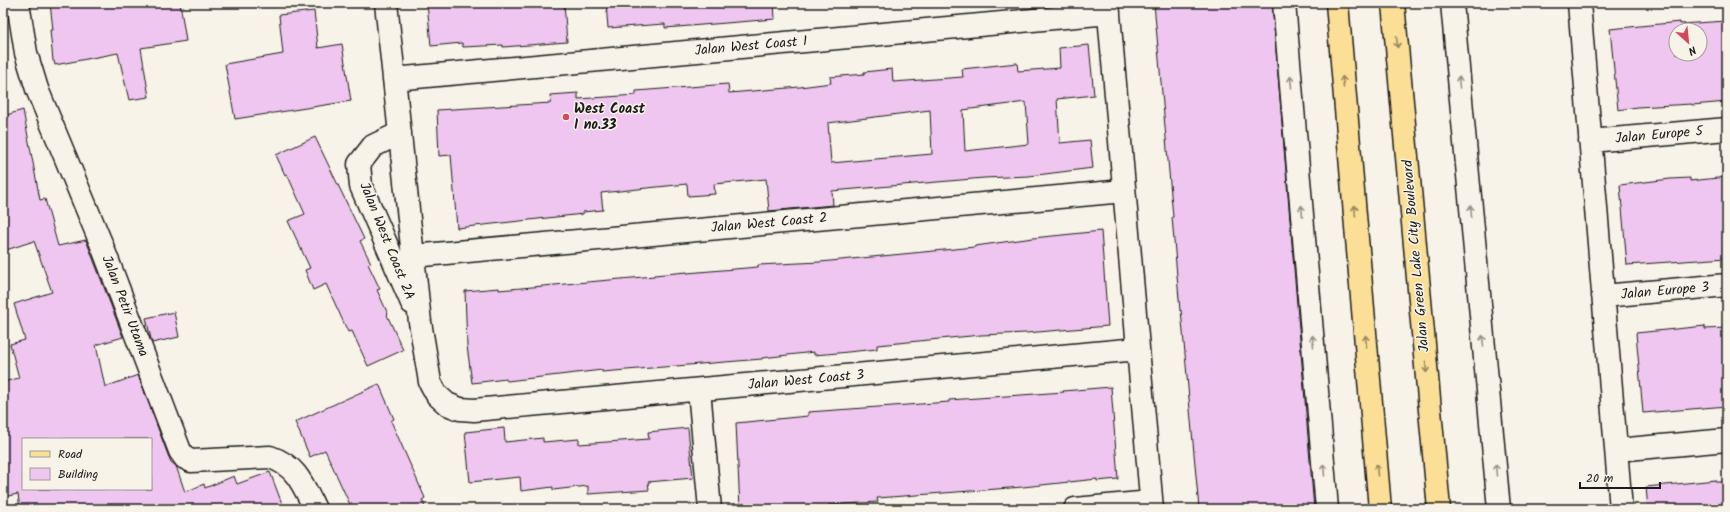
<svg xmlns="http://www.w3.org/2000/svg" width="1730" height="512" viewBox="0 0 1730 512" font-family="Kalam,sans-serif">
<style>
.building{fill:#efc6ef;stroke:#1c1c1c;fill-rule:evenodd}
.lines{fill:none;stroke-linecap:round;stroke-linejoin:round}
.minor-casing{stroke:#1c1c1c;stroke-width:25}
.major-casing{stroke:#1c1c1c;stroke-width:25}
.minor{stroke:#f7f3e8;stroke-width:22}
.major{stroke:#fbdf96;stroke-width:22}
.oneway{stroke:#97875f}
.oneway2{stroke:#94928c}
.poi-dot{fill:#d1495b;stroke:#f7f3e8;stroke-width:1.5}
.labels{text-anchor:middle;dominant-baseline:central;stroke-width:3;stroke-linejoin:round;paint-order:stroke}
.street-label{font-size:14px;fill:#1c1c1c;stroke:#f7f3e8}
.poi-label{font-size:14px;font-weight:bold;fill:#1c1c1c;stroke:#f7f3e8;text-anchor:start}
</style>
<rect width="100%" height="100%" fill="#f7f3e8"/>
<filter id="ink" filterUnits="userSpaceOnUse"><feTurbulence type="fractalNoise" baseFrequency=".025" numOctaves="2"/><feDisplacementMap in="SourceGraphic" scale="8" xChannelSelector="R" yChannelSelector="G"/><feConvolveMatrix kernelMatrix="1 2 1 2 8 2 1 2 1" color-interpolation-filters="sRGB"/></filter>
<g filter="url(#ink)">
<path class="building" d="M50,3H180L186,41L141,48L149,97L129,100L118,53L55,65L54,61H53L50,30H53Z
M427,3H456V8L502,5L501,3H564L567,42L503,47V45L463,47L462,43L431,46Z
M606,3H774L775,19L665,28V24L608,28Z
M1154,3H1272L1314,509H1199L1181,310L1180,311L1172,217H1173Z
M314,11L318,48L342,44L351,101L235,119L225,64L283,54L279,15Z
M1727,21V102L1692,105V104L1637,107L1618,110L1610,29L1680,22V24ZM1676,30H1700V54H1676Z
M1089,45L1094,95L1057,99L1060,143L1090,140L1093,168L1029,176L984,178L832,191L833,205L769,211L766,179L714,184L715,194L688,196L687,184L647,188L601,193L603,210L583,212V214L457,228L451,155L439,156L437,110L551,103L550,95L578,93V99L636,95V91L728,84L729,93L800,87L831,83L830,77L864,74V72L892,69L893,82L963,77L962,69L1017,63L1018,71L1060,68L1059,48ZM1026,102L1029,144L965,151L963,110ZM930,110L932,154L831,163L828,123Z
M23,110L40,200L45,199L58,246L86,240L123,337L96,345L105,387L138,375L168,455L171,462L176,466L185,492L204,484L205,488L234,476L237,484L270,472L284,509H20L18,494L3,497V382L19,378L10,344L25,340L14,304L52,292L34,241L3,251V116ZM23,439H151V489H23Z
M315,137L364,239L360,241L371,263L368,264L380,289L377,290L388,314L387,315L403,350L368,366L352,331L348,332L326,284L313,290L305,270L310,268L288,221L305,214L287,174L285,175L276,155Z
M1727,177V258L1627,265L1620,185L1670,179L1690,178V181Z
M1101,231L1108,326L1026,333L981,335L877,345V349L838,353L814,355V352L762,358V359L602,372V370L507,381L506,379L472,383L467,346L465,291L499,288V290L654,276V275L687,272V273L758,267V265L820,262L975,247V246L1033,238Z
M174,312L179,337L152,343L146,318Z
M1705,326V329L1727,328V406L1643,413L1636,333Z
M379,384L394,419L391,421L425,498L422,500L426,509H352L325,450L310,457L295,422Z
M1111,387L1118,479L1097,481V479L1023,487L877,498L878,502L828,505L829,509H740L736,423L808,416V412L949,402V400L1064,392L1063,391Z
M504,428L505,442L543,438V442L579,439V444L649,439L648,432L688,428L693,478L648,482L649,490L588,494V486L553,490V487L521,491L520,477L470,482L465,432Z
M1716,480V482H1727V509H1648L1646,487Z"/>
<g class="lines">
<g class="minor-casing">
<path id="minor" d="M18,3L26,53L37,89L101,243L180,451L185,458L191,461L270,457C297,466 303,485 315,509
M386,3L420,322L430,382L437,395L447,404L460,409L474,410L1138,349
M1108,3L1152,509
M1284,3L1327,509
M1452,3L1499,509
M1579,3L1621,509
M394,79L1109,13
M400,133L373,146L359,164L361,186L412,303
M1590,141L1727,129
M413,256L1124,191
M1603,296L1727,285
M699,390L710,509
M1617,450L1727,440
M1075,509L1151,502"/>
</g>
<g class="major-casing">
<path id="major" d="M1337,3L1380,509
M1393,3L1439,509"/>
</g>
<use href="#minor" class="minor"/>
<use href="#major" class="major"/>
</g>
<defs><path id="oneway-shaft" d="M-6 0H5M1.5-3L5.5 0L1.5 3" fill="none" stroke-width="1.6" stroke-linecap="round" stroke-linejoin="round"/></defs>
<g class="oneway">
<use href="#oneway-shaft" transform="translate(1397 42) rotate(85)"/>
<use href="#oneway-shaft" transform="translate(1343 82) rotate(-95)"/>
<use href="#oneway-shaft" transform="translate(1355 211) rotate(-95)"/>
<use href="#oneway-shaft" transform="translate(1366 341) rotate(-95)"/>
<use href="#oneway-shaft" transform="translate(1426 367) rotate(85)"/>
<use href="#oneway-shaft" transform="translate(1377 470) rotate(-95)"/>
</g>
<g class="oneway2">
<use href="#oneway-shaft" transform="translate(1291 82) rotate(-95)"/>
<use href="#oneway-shaft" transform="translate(1459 82) rotate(-95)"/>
<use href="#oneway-shaft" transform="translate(1302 211) rotate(-95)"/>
<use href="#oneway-shaft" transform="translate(1471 211) rotate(-95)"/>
<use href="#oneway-shaft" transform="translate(1313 341) rotate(-95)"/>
<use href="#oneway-shaft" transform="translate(1483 341) rotate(-95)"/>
<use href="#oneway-shaft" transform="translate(1324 470) rotate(-95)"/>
<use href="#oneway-shaft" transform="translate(1496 470) rotate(-95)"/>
</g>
</g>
<circle class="poi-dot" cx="566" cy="117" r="4"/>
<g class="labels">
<g class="street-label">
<text transform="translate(751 46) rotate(-5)">Jalan West Coast 1</text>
<text transform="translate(1659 135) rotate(-5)">Jalan Europe 5</text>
<text transform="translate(769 223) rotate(-5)">Jalan West Coast 2</text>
<text transform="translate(387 241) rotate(68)">Jalan West Coast 2A</text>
<text transform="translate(1416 256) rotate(-95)">Jalan Green Lake City Boulevard</text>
<text transform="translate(1665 291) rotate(-5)">Jalan Europe 3</text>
<text transform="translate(125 306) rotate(69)">Jalan Petir Utama</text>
<text transform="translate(806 380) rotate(-5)">Jalan West Coast 3</text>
</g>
<g class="poi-label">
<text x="574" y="109">West Coast<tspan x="574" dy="16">I no.33</tspan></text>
</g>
</g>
<rect width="1730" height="512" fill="none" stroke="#f7f3e8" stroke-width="16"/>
<rect x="8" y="8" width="1714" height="496" fill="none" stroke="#1c1c1c" stroke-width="1.5" filter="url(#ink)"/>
<rect x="22" y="438" width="130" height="52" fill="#f7f3e8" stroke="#9f9d96"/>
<rect x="30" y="451" width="20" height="6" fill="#fbdf96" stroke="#9f9d96"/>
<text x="58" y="458" font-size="12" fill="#1c1c1c">Road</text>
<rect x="30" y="468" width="20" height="12" fill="#efc6ef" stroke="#9f9d96"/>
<text x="58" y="478" font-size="12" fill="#1c1c1c">Building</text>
<g transform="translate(1688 42) rotate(153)"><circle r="19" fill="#f7f3e8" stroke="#9f9d96"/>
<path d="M0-3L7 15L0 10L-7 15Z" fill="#d1495b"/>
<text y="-6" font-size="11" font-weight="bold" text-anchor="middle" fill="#1c1c1c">N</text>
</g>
<path d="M1580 482v6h80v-6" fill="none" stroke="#1c1c1c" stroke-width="2"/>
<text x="1586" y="482" font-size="12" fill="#1c1c1c" stroke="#f7f3e8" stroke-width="3" paint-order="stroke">20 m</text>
</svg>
